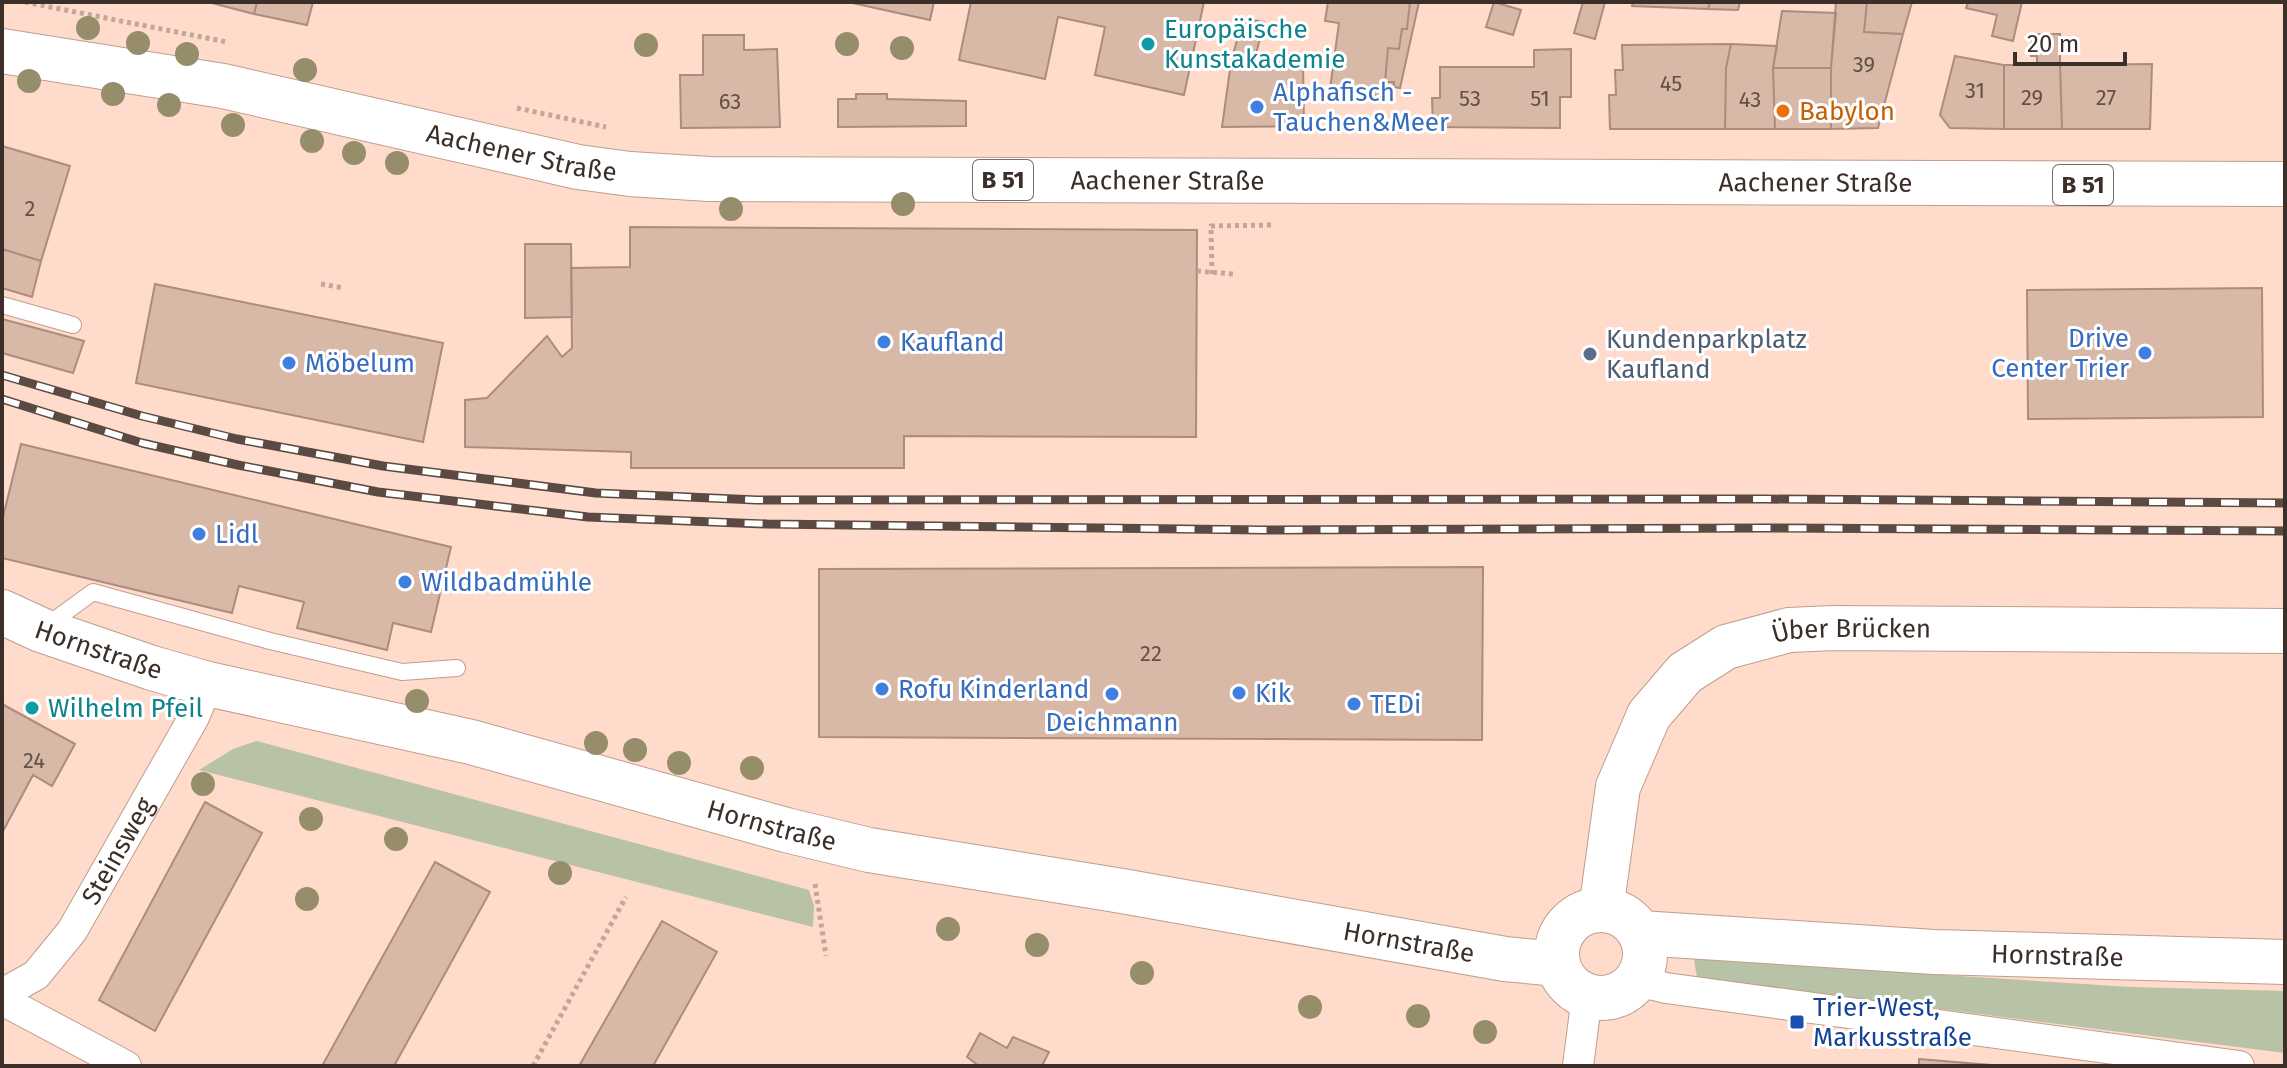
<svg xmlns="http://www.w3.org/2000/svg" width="2287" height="1068" viewBox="0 0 2287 1068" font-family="'Fira Sans',sans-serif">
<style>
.green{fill:#b8c2a6}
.building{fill:#d8b8a7;stroke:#ac8c7d;stroke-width:2}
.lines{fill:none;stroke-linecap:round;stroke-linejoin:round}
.lane-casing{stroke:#bf9e8e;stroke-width:18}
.street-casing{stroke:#bf9e8e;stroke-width:32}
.secondary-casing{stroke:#bf9e8e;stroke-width:46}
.primary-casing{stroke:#bf9e8e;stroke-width:46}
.path{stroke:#c2a698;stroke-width:5;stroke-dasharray:4 4;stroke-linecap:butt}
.lane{stroke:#fff;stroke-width:16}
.street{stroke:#fff;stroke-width:30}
.secondary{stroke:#fff;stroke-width:44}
.primary{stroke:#fff;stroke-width:44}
.rail-casing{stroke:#5a4a42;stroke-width:9}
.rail{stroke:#fff;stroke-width:6;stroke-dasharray:18;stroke-linecap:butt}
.tree{fill:#968d6b}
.culture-dot{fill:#0f9aa8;stroke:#fff;stroke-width:3}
.shop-dot{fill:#3f7fe0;stroke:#fff;stroke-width:3}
.food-dot{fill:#e8710a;stroke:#fff;stroke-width:3}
.service-dot{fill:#5c6f8a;stroke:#fff;stroke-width:3}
.transit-dot{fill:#1a4fb4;stroke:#fff;stroke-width:3}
.labels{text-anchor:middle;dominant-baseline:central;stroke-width:6;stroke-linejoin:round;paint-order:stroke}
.number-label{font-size:22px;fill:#635148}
.shield{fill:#fff;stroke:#766d69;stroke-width:2}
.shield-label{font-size:24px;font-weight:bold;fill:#3c2f29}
.culture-label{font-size:26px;fill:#0d838f;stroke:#fff;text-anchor:start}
.shop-label{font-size:26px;fill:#366cbe;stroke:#fff;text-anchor:start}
.food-label{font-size:26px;fill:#c56008;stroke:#fff;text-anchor:start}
.street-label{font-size:26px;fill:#3c2f29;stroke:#fff}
.service-label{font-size:26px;fill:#4e5e75;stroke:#fff;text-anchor:start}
.transit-label{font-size:26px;fill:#164399;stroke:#fff;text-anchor:start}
</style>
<rect width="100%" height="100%" fill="#fedbca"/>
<path class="green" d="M257,741L809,890L814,906L813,927L199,770L233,749Z
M1694,959L2131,987L2285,991V1053L1697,978Z"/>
<path class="building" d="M208,2H257L254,14Z
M257,2H313L307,25L254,14Z
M848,2H934L930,20Z
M971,2H1204L1184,95L1095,75L1105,27L1058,17L1045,79L959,60Z
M1328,2H1410L1407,29H1402L1399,49L1388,48L1385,82H1394L1392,99L1330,89L1339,23L1325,21Z
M1410,2H1419L1400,88L1394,87V82H1385L1388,48L1399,49L1402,29H1407Z
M1494,2L1521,10L1513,35L1486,27Z
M1583,2H1605L1595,39L1574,33Z
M1633,2H1710L1708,9L1632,6Z
M1710,2H1740L1738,10L1708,9Z
M1836,2H1867L1864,32L1903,34L1878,128L1831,129V68Z
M1867,2H1912L1903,34L1864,32Z
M1968,2H2022L2013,41L1992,36L1997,15L1966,8Z
M1782,11L1836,13L1831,68H1773Z
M1243,18L1264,22L1254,62H1231Z
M2031,34H2060V65L2037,64V56H2031Z
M703,35H744V50L777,49L780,127L681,128L680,75H703Z
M1731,44L1777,46L1773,68L1775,129H1725L1726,68Z
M1731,44L1726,68L1725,129H1610L1609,95H1616L1615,70H1623L1622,45Z
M1571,49V97H1560V128L1433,127L1432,98H1440V67H1534V50Z
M1955,56L2004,65V129L1950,128L1940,115Z
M1231,62H1303L1304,126L1222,127Z
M2152,64L2150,129H2062L2060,65Z
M2004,65H2060L2062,129H2004Z
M1773,68H1831V129H1775Z
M856,94H887V99L966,101V126L838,127V99H856Z
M2,146L70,166L41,261L2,249Z
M630,227L1197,230L1196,437L904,436V468H631V452L465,447V400L487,398L547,336L562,357L572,348L571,268L630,267Z
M525,244H571L572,317L525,318Z
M2,249L41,261L32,297L2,288Z
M155,284L443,343L423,442L136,383Z
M2262,288L2263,417L2028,419L2027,290Z
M2,319L84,341L73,373L2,353Z
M21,444L451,547L431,632L393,623L387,650L297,628L304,602L239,586L232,613L2,558V521Z
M1483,567L1482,740L819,737V569Z
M2,704L75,744L52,786L33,775L2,833Z
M205,802L262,833L155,1031L99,1000Z
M435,862L490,892L394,1066H322Z
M662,921L717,952L653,1066H579Z
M980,1033L1007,1048L1013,1037L1049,1052L1042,1066H979L967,1057Z
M1919,1059L1991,1065V1066H1919Z"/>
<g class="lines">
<g class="lane-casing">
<path id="lane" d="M2,305L73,325
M45,627L93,592L270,641L402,672L457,668"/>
</g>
<g class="street-casing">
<g id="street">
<path d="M1637,981L1666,988L2239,1066"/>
<path id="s1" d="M2,994L36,975L72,931L194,717L208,684"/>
<path d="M2,1000L126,1066"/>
<path d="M1578,1066L1587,996"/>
</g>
</g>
<g class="secondary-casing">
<g id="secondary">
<path id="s2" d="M2,612L41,630L152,668L208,684L471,742L786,830L869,850L1122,891L1505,959L1558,964"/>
<path id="s3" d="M1601,910L1618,787L1649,715L1685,673L1726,647L1789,630L1833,628L2285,631"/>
<circle cx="1601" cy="954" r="44"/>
<path id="s4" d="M1640,933L1934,952L2285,962"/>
</g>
</g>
<g class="primary-casing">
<g id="primary">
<path id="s5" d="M2,51L223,86L578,167L630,174L709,179L2285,184"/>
</g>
</g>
<path class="path" d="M25,2L227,42
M517,108L606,127
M1197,271L1233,274
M1212,274L1211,226L1272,225
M321,284L344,288
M815,884L826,956
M533,1066L626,897"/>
<use href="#lane" class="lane"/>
<use href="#street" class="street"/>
<use href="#secondary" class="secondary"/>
<use href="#primary" class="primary"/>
<g class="rail-casing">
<path id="rail" d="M2,375L142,416L237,439L383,466L596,493L757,500L1763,499L2285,503
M2,399L142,443L238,465L378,492L588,517L767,524L1264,530L1761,528L2285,531"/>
</g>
<use href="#rail" class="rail"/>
</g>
<g class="tree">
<circle cx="88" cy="28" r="12"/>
<circle cx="138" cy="43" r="12"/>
<circle cx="847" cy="44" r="12"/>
<circle cx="646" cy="45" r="12"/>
<circle cx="902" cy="48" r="12"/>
<circle cx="187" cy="54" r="12"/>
<circle cx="305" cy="70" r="12"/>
<circle cx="29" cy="81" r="12"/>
<circle cx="113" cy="94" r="12"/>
<circle cx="169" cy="105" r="12"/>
<circle cx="233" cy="125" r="12"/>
<circle cx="312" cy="141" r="12"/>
<circle cx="354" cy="153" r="12"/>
<circle cx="397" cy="163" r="12"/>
<circle cx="903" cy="204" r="12"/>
<circle cx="731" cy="209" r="12"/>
<circle cx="417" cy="701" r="12"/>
<circle cx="596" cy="743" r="12"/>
<circle cx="635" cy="750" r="12"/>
<circle cx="679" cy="763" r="12"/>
<circle cx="752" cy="768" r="12"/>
<circle cx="203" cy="784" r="12"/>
<circle cx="311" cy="819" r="12"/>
<circle cx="396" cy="839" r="12"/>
<circle cx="560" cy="873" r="12"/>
<circle cx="307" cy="899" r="12"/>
<circle cx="948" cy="929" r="12"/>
<circle cx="1037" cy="945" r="12"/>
<circle cx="1142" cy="973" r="12"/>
<circle cx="1310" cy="1007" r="12"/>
<circle cx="1418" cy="1016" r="12"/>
<circle cx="1485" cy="1032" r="12"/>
</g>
<g class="culture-dot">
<circle cx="1148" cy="44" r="8"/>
<circle cx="32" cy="708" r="8"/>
</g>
<g class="shop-dot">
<circle cx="1257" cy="107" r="8"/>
<circle cx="884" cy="342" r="8"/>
<circle cx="2145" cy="353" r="8"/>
<circle cx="289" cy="363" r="8"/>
<circle cx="199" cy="534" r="8"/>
<circle cx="405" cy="582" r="8"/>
<circle cx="882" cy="689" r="8"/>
<circle cx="1239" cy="693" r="8"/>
<circle cx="1112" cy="694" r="8"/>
<circle cx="1354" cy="704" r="8"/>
</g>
<circle class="food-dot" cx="1783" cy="111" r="8"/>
<circle class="service-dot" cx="1590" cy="354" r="8"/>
<rect class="transit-dot" x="1789" y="1014" width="16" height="16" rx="4"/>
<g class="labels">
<g class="number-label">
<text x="1864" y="64">39</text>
<text x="1671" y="83">45</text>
<text x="1975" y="90">31</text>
<text x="2032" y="97">29</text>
<text x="2106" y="97">27</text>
<text x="1470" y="98">53</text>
<text x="1540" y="98">51</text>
<text x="1750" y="99">43</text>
<text x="730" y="101">63</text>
<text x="30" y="208">2</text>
<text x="1151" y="653">22</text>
<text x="34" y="760">24</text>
</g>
<g class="shield">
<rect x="973" y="160" width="60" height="40" rx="6"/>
<rect x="2053" y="165" width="60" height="40" rx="6"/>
</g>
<g class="shield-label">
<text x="1003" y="180">B 51</text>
<text x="2083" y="185">B 51</text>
</g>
<g class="culture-label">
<text x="1164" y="29">Europäische<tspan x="1164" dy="30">Kunstakademie</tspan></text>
<text x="48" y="708">Wilhelm Pfeil</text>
</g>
<g class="shop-label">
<text x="1273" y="92">Alphafisch -<tspan x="1273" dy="30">Tauchen&amp;Meer</tspan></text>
<text x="2129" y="338" text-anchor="end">Drive<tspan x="2129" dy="30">Center Trier</tspan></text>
<text x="900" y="342">Kaufland</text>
<text x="305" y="363">Möbelum</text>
<text x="215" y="534">Lidl</text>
<text x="421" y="582">Wildbadmühle</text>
<text x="898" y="689">Rofu Kinderland</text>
<text x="1255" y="693">Kik</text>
<text x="1370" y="704">TEDi</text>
<text x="1112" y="722" text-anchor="middle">Deichmann</text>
</g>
<g class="food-label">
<text x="1799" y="111">Babylon</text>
</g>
<g class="street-label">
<text stroke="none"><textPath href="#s5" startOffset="530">Aachener Straße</textPath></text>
<text stroke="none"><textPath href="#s5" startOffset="1178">Aachener Straße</textPath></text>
<text stroke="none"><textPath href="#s5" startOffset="1826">Aachener Straße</textPath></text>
<text stroke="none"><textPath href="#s3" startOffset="434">Über Brücken</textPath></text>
<text stroke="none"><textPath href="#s2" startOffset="104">Hornstraße</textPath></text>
<text stroke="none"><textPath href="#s2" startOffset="800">Hornstraße</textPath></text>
<text stroke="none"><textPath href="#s1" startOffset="188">Steinsweg</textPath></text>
<text stroke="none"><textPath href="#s2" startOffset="1448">Hornstraße</textPath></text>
<text stroke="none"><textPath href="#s4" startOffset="418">Hornstraße</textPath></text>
</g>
<g class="service-label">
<text x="1606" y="339">Kundenparkplatz<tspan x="1606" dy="30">Kaufland</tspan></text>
</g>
<g class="transit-label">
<text x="1813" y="1007">Trier-West,<tspan x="1813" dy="30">Markusstraße</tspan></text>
</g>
</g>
<rect width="2287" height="1068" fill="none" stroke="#3c2f29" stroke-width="8"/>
<path d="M2015 52v12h110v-12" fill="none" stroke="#3c2f29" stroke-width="4"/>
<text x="2027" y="52" font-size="24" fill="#3c2f29" stroke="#ffffff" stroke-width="6" paint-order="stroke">20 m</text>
</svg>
